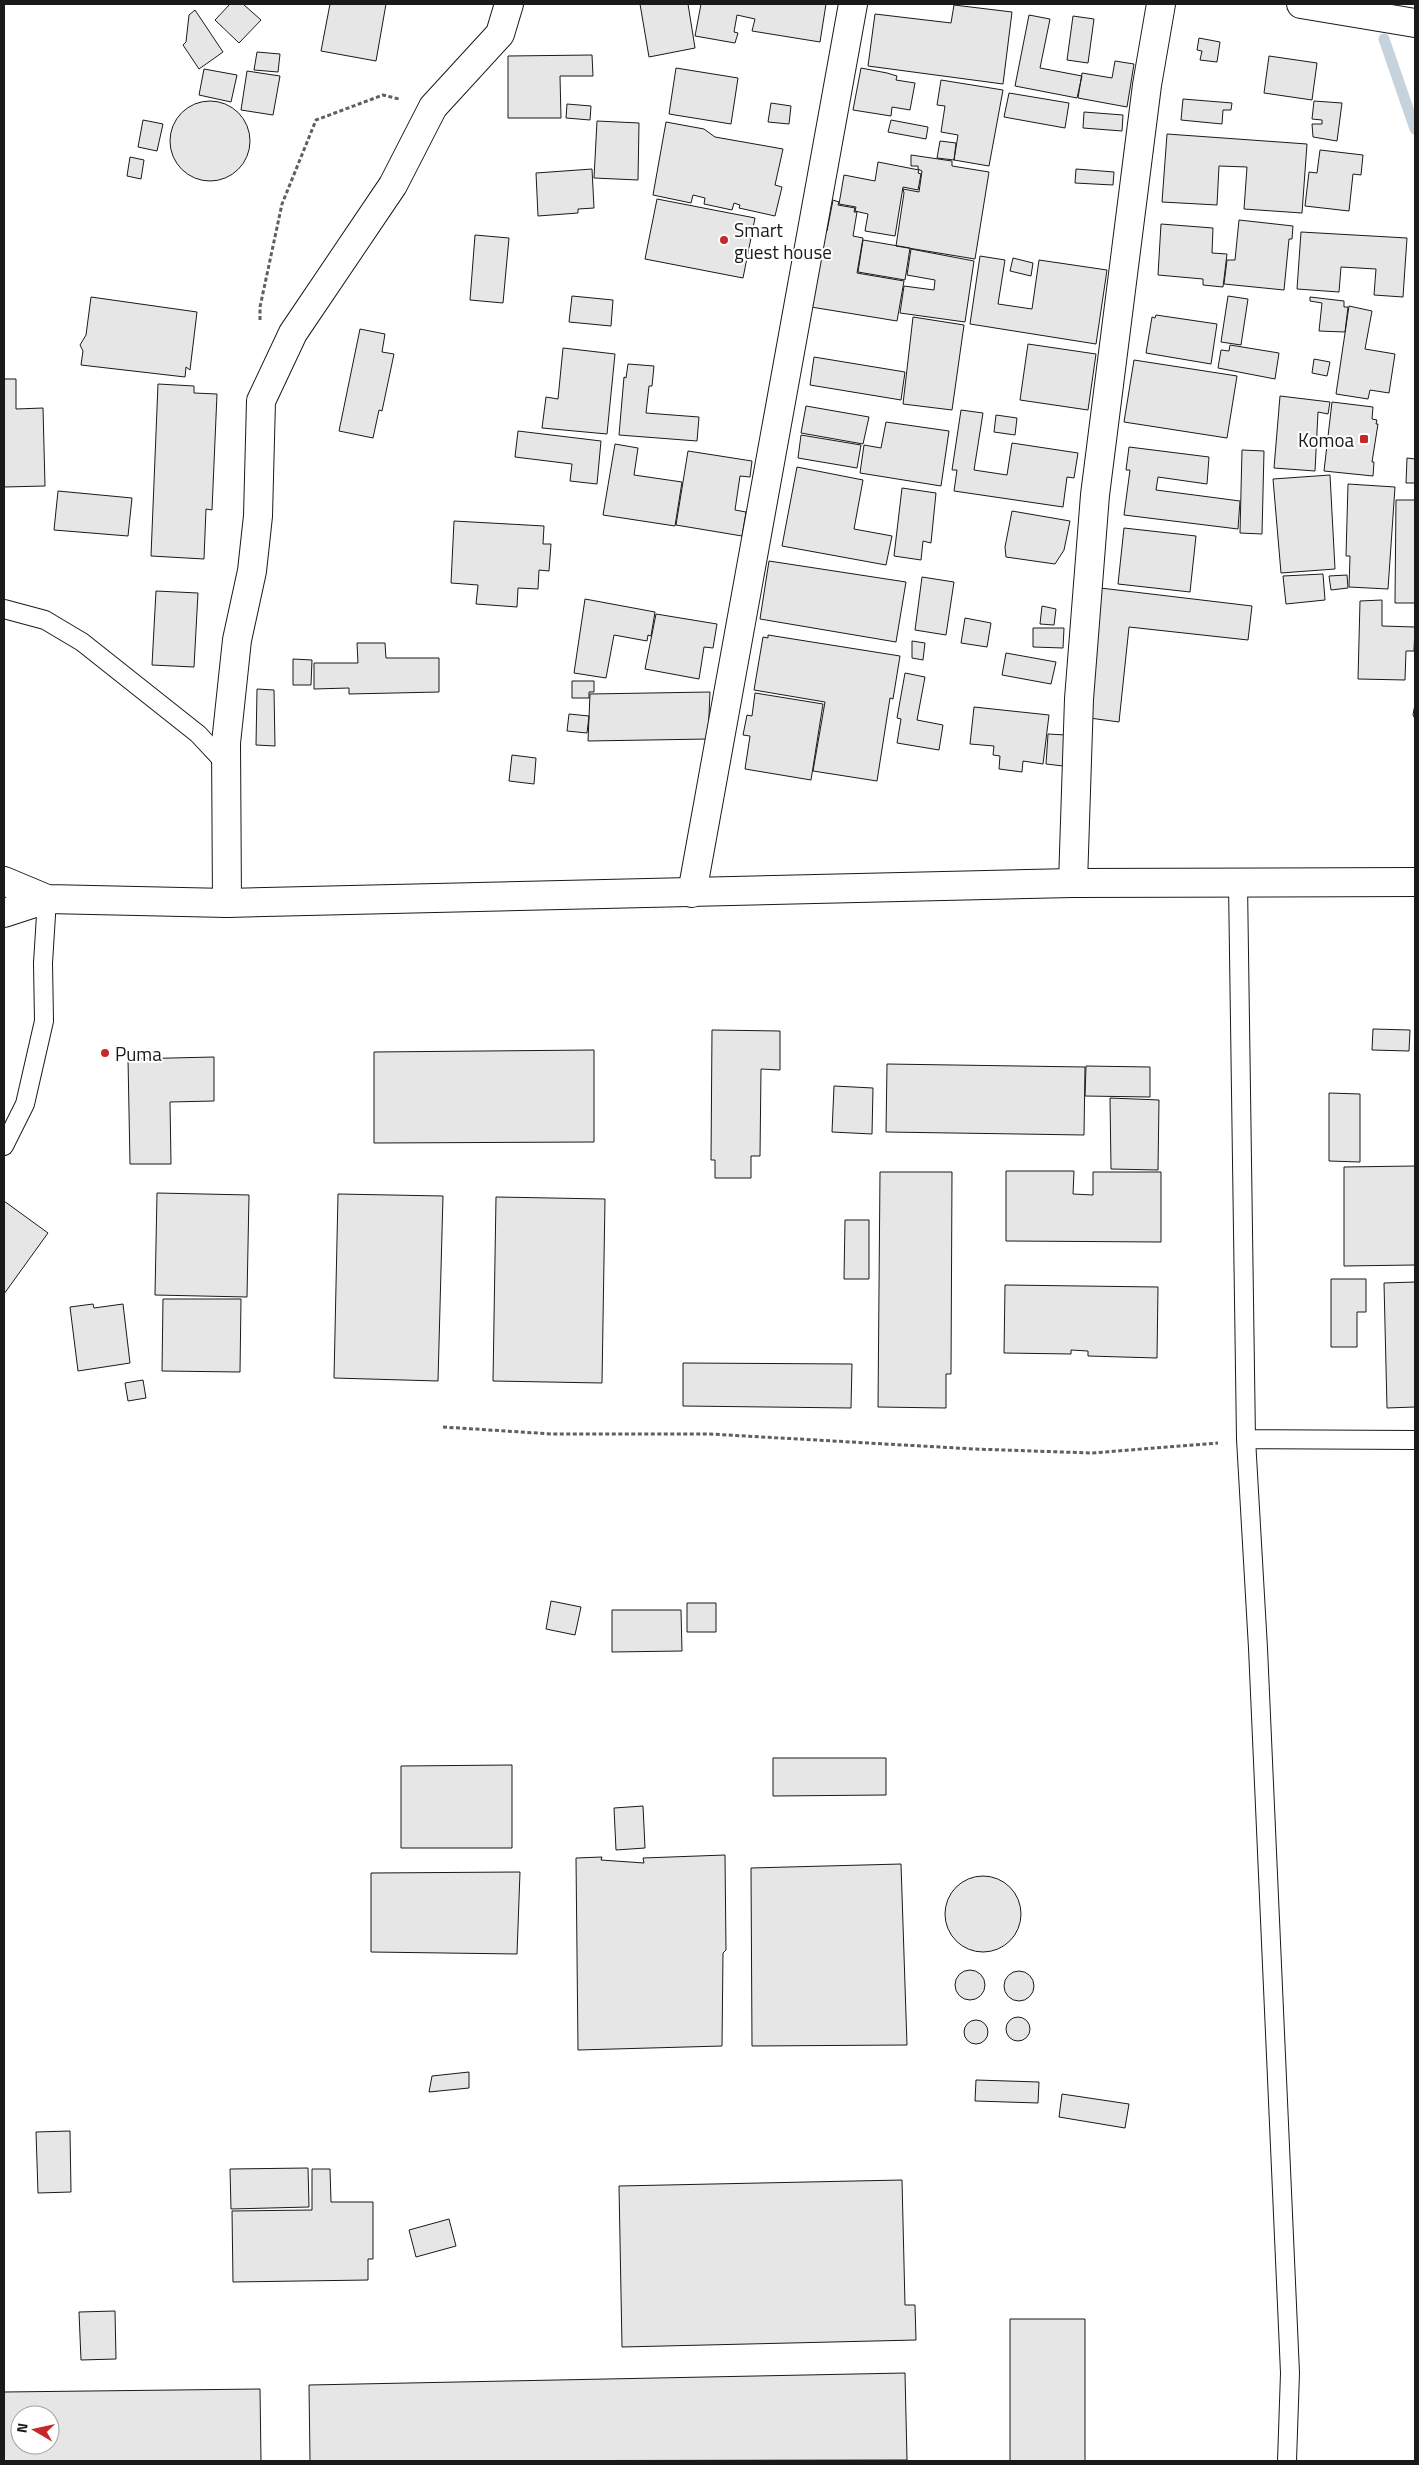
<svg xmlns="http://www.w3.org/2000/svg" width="1419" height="2465" viewBox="0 0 1419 2465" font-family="'Titillium Web',sans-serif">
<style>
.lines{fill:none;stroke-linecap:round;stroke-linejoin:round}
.stream{stroke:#c6d2dc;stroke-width:11}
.building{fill:#e6e6e6;stroke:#1a1a1a;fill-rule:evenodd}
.lane-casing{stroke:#1a1a1a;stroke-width:20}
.street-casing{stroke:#1a1a1a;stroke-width:30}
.secondary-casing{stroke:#1a1a1a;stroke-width:30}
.path{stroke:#5f5f5f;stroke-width:3;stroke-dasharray:4 2.5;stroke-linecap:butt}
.lane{stroke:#fff;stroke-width:18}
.street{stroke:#fff;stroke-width:28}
.secondary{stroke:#fff;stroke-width:28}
.poi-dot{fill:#c62828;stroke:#fff;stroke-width:2}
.labels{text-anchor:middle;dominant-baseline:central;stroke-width:4;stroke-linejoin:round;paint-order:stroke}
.poi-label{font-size:19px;fill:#1a1a1a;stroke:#fff;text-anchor:start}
</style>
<rect width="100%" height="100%" fill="#fff"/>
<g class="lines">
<path class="stream" d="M1384,39L1415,129"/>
</g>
<path class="building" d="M230,4H243L261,20L239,43L215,20Z
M330,4H386L376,61L321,51Z
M640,4H688L695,48L649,57Z
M701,4H826L820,42L752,31L755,19L737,15L734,32L738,33L735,43L695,36Z
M954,5L1012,12L1003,84L868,66L875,14L951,23Z
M195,10L223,52L199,69L183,45L186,42L189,15Z
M1029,15L1050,19L1040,68L1082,76L1077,98L1015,86Z
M1073,16L1094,19L1088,63L1067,60Z
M1199,38L1220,42L1217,62L1200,60L1202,51L1197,50Z
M257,52L280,54L278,72L254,70Z
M592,55L593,76H560L561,118H508V56Z
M1269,56L1317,63L1312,100L1264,93Z
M1115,61L1134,64L1127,107L1078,98L1082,73L1112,78Z
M676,68L738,78L731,124L669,114Z
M861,68L887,73L897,76L896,80L915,83L910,110L892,107L891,116L853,110Z
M204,69L237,75L231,102L199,95Z
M247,71L280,76L273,115L241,110Z
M941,80L1003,90L989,166L954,160L958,135L941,132L945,106L937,105Z
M1009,93L1069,103L1065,128L1004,117Z
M1183,99L1232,103L1231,110H1223L1222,124L1181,120Z
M1314,101L1342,103L1337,141L1313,137L1312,124H1322V120L1312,119Z
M170 141a40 40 0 1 1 80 0a40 40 0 1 1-80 0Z
M771,103L791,106L789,124L768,122Z
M567,104L591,106L590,120L566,118Z
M1084,112L1123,115L1122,131L1083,128Z
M143,120L163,124L157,151L138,147Z
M891,120L928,127L926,139L888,132Z
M597,121L639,123L638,180L594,178Z
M666,122L704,129L715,137L783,149L775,185L782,187L775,216L739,208L740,205L734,203L732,210L704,204L705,198L693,195L691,203L653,195Z
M1167,134L1307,144L1302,213L1244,209L1247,167L1219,166L1217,205L1162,202Z
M940,141L956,143L954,160L937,158Z
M1320,150L1363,155L1361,175L1353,174L1349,211L1305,206L1309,172L1317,173Z
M911,155L952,161V166L989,172L975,259L896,246L904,193L903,189L919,192L922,171L918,169V166H911Z
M130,157L144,160L141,179L127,176Z
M878,162L919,170L918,173L921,174L918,190L903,187L895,236L865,231L868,214L855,211L856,207L839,204L844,175L875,181Z
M592,169L594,208L578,209V213L538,216L536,173Z
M1076,169L1114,172L1113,185L1075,183Z
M657,199L755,218L743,278L645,259Z
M833,200L839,202L838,205L855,208L854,212H857L853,236L863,238L857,273L904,281L897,321L811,307L824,231H827Z
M1239,220L1293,226L1292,239H1289L1284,290L1224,284L1227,260H1235Z
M1161,224L1213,228L1212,253L1227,254L1223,287L1203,285V279L1158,275Z
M1301,232L1407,238L1403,297L1374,295L1376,269L1341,267L1339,292L1297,289Z
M475,235L509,238L503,303L470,300Z
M863,240L910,248L905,280L858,272Z
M911,249L974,261L965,322L900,313L904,286L934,290L935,280L907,275Z
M980,256L1005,260L998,304L1032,309L1039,260L1107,270L1096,344L970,324Z
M1013,258L1033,263L1031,276L1010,271Z
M572,296L613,300L611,326L569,322Z
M1228,296L1248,299L1241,345L1221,342Z
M91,297L197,312L190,370L186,367L185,377L81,365L83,351L80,345L86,335Z
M1310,297L1344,301V307H1348L1345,332L1319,331L1322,303L1310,301Z
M1349,306L1372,311L1365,349L1395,354L1389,393L1370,390L1368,399L1336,394Z
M1156,315L1217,324L1211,364L1146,353L1152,317L1155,318Z
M913,317L964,325L952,410L903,404Z
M360,329L385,334L382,352L394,354L382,411L379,410L373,438L339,431Z
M1028,344L1096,354L1088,410L1020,400Z
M1230,345L1279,353L1275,379L1218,368L1221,350L1229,351Z
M563,348L615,354L607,434L542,428L546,397L558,399Z
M814,357L905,372L901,400L810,385Z
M1314,359L1330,362L1327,376L1312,373Z
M1134,360L1237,376L1227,438L1124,422Z
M628,364L654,366L652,386H649L646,413L699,417L697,441L619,435L624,377L626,378Z
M4,379H16V409L43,408L45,486L4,487Z
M158,384L194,386V393L217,394L212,510L206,509L204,559L151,556Z
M1280,396L1330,402L1328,414L1318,412L1315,471L1274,468Z
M1332,402L1373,407L1372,419L1377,420L1376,424H1378L1372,462H1374L1373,476L1324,471Z
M806,406L869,417L863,444L801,433Z
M961,410L983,413L974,470L1007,475L1012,443L1078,453L1074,478L1067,477L1063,507L954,491L957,470H952Z
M996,415L1017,418L1015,435L994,432Z
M886,422L949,431L941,486L860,473L864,445L881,448Z
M518,431L601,441L597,484L570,481L572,464L515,457Z
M801,435L861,445L857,468L798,458Z
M615,444L638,448L634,475L682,482L675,526L603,515Z
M1129,447L1209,457L1207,484L1158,477L1156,490L1240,501L1238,529L1124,515L1130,470H1126Z
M1242,450L1264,451L1262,534L1240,533Z
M688,451L752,461L750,477L740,476L735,510L746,512L742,536L676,525Z
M1407,458L1415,459V483H1406Z
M797,467L863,480L854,529L892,536L886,565L782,546Z
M1330,475L1335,569L1281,573L1273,479Z
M1348,484L1395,487L1388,589L1349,587L1350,556H1346Z
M902,488L936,493L931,543L923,541L921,560L894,556Z
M58,491L132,498L128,536L54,530Z
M1396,500H1415V603H1395Z
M1012,511L1070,521L1064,550L1055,564L1006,557L1005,547Z
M454,521L544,526L543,544H551L549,571L539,570L538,589L518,588L517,607L476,604L478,585L451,583Z
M1124,528L1196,536L1190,592L1118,584Z
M769,561L906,582L896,642L760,619Z
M1323,574L1325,600L1286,604L1283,576Z
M1347,575L1348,588L1331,590L1329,576Z
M922,577L954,582L946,635L915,630Z
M1092,587L1252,606L1248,640L1129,627L1119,722L1082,717Z
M156,591L198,593L194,667L152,665Z
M585,599L655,612L651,636L648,635L647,641L614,635L606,678L574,673Z
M1382,600V626L1415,627L1414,651H1406L1405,680L1358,679L1360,601Z
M1042,606L1056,609L1054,625L1040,624Z
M656,614L717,624L713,648L704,647L699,679L645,669Z
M965,618L991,623L987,647L961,643Z
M1033,628H1064L1063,648L1033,647Z
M768,635L900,656L893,699L890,698L877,781L813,771L825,702L754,690L763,637L768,638Z
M912,641L925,643L923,660L912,658Z
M357,643H385L386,658H439V692L349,694V688L314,689V663H358Z
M1006,653L1056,662L1051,684L1002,675Z
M293,659L312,660L311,685H293Z
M905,673L925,677L917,720L943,725L939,750L897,743L901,719L897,718Z
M572,681H594V692H589V698H572Z
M257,689L274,690L275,746L256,745Z
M710,692L708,739L588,741L590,694Z
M755,693L823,704L811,780L745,769L750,736L743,735L747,715L752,716Z
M1415,704V719L1413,715Z
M974,707L1049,715L1043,764L1023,761L1022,772L999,769L1000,756L993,755L994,746L970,744Z
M569,714L589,716L587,733L567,731Z
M1048,734L1066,735L1063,766L1046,764Z
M512,755L536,758L534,784L509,781Z
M1373,1029L1410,1030L1409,1051L1372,1050Z
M712,1030L780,1031V1070L761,1069L760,1156H751V1178H715V1160H711Z
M594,1050V1142L374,1143V1052Z
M214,1057V1101L170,1102L171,1164H130L128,1059Z
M887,1064L1085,1067L1084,1135L886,1132Z
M1086,1066L1150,1067V1097L1085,1096Z
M834,1086L873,1088L872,1134L832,1132Z
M1329,1093L1360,1094V1162L1329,1161Z
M1110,1098L1159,1100L1158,1170L1111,1169Z
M1415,1166V1265L1344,1266V1167Z
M1006,1171H1074L1073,1194L1093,1195V1172H1161V1242L1006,1241Z
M880,1172H952L951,1374H946V1408L878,1407Z
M157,1193L249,1195L247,1297L155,1295Z
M338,1194L443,1196L438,1381L334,1378Z
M496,1197L605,1199L602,1383L493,1381Z
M4,1201L48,1233L4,1294Z
M845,1220H869V1279H844Z
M1331,1279H1366V1312H1357V1347H1331Z
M1415,1282V1407L1387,1408L1384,1283Z
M1005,1285L1158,1287L1157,1358L1088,1356V1351L1071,1350V1354L1004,1353Z
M163,1299H241L240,1372L162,1371Z
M93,1304L94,1308L123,1304L130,1363L78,1371L70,1307Z
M683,1363L852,1364L851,1408L683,1406Z
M143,1380L146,1398L128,1401L125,1383Z
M551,1601L581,1607L575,1635L546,1629Z
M687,1603H716V1632H687Z
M612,1610H681L682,1651L612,1652Z
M773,1758H886V1795L773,1796Z
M512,1765V1848H401V1766Z
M643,1806L645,1848L616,1850L614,1808Z
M725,1855L726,1950L723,1953L722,2046L578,2050L576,1858L602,1857L601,1860L644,1863L643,1858Z
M901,1864L907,2045L752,2046L751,1868Z
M520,1872L517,1954L371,1952V1873Z
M945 1914a38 38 0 1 1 76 0a38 38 0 1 1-76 0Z
M955 1985a15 15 0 1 1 30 0a15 15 0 1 1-30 0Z
M1004 1986a15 15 0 1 1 30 0a15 15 0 1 1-30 0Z
M1006 2029a12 12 0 1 1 24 0a12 12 0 1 1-24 0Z
M964 2032a12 12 0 1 1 24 0a12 12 0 1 1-24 0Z
M469,2072V2088L429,2092L432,2076Z
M976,2080L1039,2082L1038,2103L975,2101Z
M1062,2094L1129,2104L1125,2128L1059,2117Z
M70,2131L71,2192L38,2193L36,2132Z
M308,2168L309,2207L231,2209L230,2169Z
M312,2169H330L331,2202H373V2259H368V2280L233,2282L232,2211L312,2210Z
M902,2180L905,2305H915L916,2340L622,2347L619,2186Z
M449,2219L456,2246L416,2257L409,2230Z
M115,2311L116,2359L81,2360L79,2312Z
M1010,2319H1085V2461H1010Z
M905,2373L907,2460L310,2461L309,2385Z
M260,2389L261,2461H4V2392ZM20,2415H50V2445H20Z"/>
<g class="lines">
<g class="lane-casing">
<path id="lane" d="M4,609L45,620L82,642L198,734L227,765
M1238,883L1246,1439L1258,1648L1290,2373L1287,2461
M4,1146L25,1104L44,1021L43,963L47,899
M1246,1439L1415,1440"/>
</g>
<g class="street-casing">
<path id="street" d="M1301,4L1415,23
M1073,883L1079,699L1095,495L1147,85L1161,4
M692,893L853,4
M227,903L226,743L237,640L252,571L258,516L261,401L293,333L393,185L433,107L500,34L509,4"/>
</g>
<g class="secondary-casing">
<path id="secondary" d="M4,881L47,899
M4,913L47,899L227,903L1073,883L1415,882"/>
</g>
<path class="path" d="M260,320V307L282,204L316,120L383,95L399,99
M443,1427L552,1434H710L974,1449L1092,1453L1218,1443"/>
<use href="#lane" class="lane"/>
<use href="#street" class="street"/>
<use href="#secondary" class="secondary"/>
</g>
<g class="poi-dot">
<circle cx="724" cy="240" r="5"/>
<rect x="1359" y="434" width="10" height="10" rx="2.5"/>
<circle cx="105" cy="1053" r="5"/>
</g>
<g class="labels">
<g class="poi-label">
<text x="734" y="229">Smart<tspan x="734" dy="22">guest house</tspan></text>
<text x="1354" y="439" text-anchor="end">Komoa</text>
<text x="115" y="1053">Puma</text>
</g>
</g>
<rect width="1419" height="2465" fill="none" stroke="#1a1a1a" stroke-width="10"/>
<g transform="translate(35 2430) rotate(279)"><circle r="24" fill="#ffffff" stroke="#a3a3a3"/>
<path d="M0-4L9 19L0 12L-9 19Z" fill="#c62828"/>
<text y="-8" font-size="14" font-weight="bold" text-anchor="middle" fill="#1a1a1a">N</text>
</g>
</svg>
